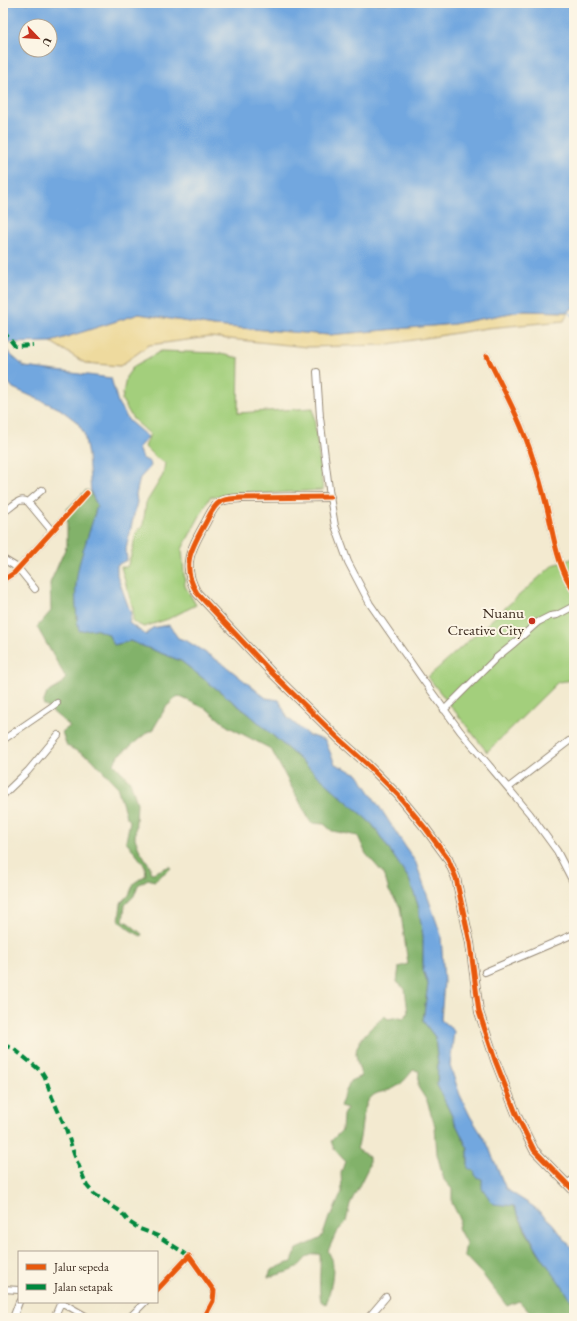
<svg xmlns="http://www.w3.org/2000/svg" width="577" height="1321" viewBox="0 0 577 1321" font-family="'EB Garamond',serif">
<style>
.green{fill:#a3cf7b;stroke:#6f7c4c}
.forest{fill:#82b26b;stroke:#5e6e44}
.sand{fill:#eeda9e;stroke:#94825e}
.water{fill:#72a7df;stroke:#56687e;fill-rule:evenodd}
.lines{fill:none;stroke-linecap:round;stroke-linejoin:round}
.stream{stroke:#72a7df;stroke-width:1.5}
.street-casing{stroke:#978a77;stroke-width:8}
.secondary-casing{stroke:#978a77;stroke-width:10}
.street{stroke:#fff;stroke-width:6}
.secondary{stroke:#fff;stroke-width:8}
.quiet{stroke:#00873e;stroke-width:4;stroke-dasharray:8 4;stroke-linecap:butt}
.cycleway-casing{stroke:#fcf5e5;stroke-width:8}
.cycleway{stroke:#e8590c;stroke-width:5}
.poi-dot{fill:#c8321e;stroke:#fcf5e5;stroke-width:1.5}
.labels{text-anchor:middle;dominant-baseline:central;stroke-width:4;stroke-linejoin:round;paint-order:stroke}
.poi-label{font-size:15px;fill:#3b2a1e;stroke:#fcf5e5;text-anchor:end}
</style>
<rect width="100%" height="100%" fill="#fcf5e5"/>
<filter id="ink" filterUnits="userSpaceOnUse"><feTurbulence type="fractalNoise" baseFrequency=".025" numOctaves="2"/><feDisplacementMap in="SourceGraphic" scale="8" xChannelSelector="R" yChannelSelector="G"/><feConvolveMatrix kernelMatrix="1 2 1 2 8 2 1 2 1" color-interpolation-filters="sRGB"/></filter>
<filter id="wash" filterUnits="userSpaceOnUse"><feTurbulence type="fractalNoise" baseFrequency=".012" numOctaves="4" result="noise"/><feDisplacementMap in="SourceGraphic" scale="16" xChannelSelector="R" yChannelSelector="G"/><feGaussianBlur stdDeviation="0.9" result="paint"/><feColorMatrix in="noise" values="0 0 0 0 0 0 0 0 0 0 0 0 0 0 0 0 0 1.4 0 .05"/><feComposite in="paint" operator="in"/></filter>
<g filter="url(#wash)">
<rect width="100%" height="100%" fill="#f3ead0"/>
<path class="green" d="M161,351L216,353L239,358L238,413L313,408L323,490L210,497L182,549L185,586L196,605L168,619L144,627L133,622V609L121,567H127L131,556L136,533L143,525L146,503L163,475L165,463L155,457L145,447L150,434L133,419L122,400L126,377L134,366Z
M574,558V680L558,682L487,752L428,677L553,565Z"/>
<path class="forest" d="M86,490L91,493L97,505C91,532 79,558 76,586C75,597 77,609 77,620L95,629L108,634L114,645L130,641L181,661L250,715L372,824L409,879L418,905L423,936V970L428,984L423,1021L435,1037L438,1065L437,1085L468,1149V1168L474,1171L514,1206L525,1230L538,1252L566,1291L574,1305V1318H535L519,1301L507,1306L483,1275L464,1255L466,1243L458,1228L460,1219L452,1203V1189L444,1180L437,1154L435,1126L427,1101L418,1087L419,1071L413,1070C407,1078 401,1085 392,1089C384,1093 375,1090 368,1101C360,1116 363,1133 357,1149L369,1157V1166L350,1204L346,1222L336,1233L328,1251C329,1253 331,1257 332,1259C335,1271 330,1293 326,1304L321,1301C318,1288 321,1268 320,1254C304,1254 307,1260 296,1268C287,1273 277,1275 268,1277L271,1270C279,1268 284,1263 292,1262L297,1249L320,1239L324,1232L329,1217L333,1212L342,1192L341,1173L345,1161L334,1149L331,1141L342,1130L343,1115L347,1108L340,1106L350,1081L361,1076C360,1069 356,1061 356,1054C356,1039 375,1024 385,1016L388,1019L399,1017L404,1018L408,1013L405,989L397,982L399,967L408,964L400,907L389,891L384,874L366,854L358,836L332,831L324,824L311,823L271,749L227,726L207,709L178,696L166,707L152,731H149L117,757L114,764L130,781L137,803L135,838L139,849L150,866V872L153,873L170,866L171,868L154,881L148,879L138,885L134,896L125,905L123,921L127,922L142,934L141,936L130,930L119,921L121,903L129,895L134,883L146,875L145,866L126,841L130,821L126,816L117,786L91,758L67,746L62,732L70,726L43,704L47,693L58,687L66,678L37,627L51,611L50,583L67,545V509Z"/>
<path class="sand" d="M521,311L568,312L564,321L487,328L383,345L307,347L210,337L149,345L120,366L85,363L51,342L139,314L214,326L329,335L454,324Z"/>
<path class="water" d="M3,3H574V307L568,312L521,311L454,324L329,335L214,326L139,314L51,342L3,343ZM26,26H50V50H26Z
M3,346L12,356L25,367L111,378L118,403L129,421L148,437L138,448L142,458L150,462L151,466L140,478L136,495L137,502L126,549L127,560L117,565V575L131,614L129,623L146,635L152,628L169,625L178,638L187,641L223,664L266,698L279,700L287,717L308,735L325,740L335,764L358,774L416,863L441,935L444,982L441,1020L454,1031L450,1066L460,1095L470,1116L487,1143L506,1189L534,1207L552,1223L574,1251V1305C563,1286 549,1269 538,1251C529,1236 521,1221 514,1206L493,1204L482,1188V1179L476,1177L474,1171L468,1168V1149L437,1085L438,1065L435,1037L423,1021L428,984L423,970V936L418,905L409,879L372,824L250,715L181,661L130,641L114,645L108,634L95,629L79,631C75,610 74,586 79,565C84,545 92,526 97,505L91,493L88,456L84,433L77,422L60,409L13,388L3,376Z"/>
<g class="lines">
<path class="stream" d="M568,312L574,316"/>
</g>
</g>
<g filter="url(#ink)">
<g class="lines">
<g class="street-casing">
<path id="street" d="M487,356C503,389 521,421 532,456C538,473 543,491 547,508C554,537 557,566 574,591
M317,372L320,417L330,497L335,526L348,562L370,604L423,680L460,731L530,814L557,851L574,884
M28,502L42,490
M3,512C13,508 18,496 28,502L52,531
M3,559L18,568L35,589
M3,580L14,573L87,493
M444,710L496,658L512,645L538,622L550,616L557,615L574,606
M3,740L57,703
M508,788L569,741
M3,795L28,771L58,735
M485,972L574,934
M566,1184L574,1179
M3,1289L19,1290
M157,1290L189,1256L214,1291L213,1301L204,1318
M61,1302L89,1318
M13,1318L19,1302
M54,1318L61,1302
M129,1318L145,1302
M368,1318L386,1297"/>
</g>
<g class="secondary-casing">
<path id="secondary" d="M330,497L241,498C234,499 226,498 220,502C213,506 210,515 206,522C192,547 180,565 197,593L272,673L338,738L367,764L398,795L426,829L448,859L456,878L470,943L479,1012L495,1060L517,1116L534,1150L574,1191"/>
</g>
<use href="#street" class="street"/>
<use href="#secondary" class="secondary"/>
<path class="quiet" d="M3,331L15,346L33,345
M3,1045L13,1048L42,1072L45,1077L52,1097L66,1129L74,1154L87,1186L94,1194L120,1211L129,1222L140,1229L158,1236L189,1256"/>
<g class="cycleway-casing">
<path id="cycleway" d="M487,356C503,389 521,421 532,456C538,473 543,491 547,508C554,537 557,566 574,591
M330,497L241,498C234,499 226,498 220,502C213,506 210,515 206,522C192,547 180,565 197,593L272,673L338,738L367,764L398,795L426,829L448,859L456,878L470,943L479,1012L495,1060L517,1116L534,1150L574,1191
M3,580L14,573L87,493
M157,1290L189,1256L214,1291L213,1301L204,1318"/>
</g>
<use href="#cycleway" class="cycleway"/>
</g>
</g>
<circle class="poi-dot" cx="532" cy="621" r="4"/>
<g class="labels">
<g class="poi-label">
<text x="524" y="612">Nuanu<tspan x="524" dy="17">Creative City</tspan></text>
</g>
</g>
<rect width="577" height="1321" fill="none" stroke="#fcf5e5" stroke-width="16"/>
<rect x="18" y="1251" width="140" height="52" fill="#fcf5e5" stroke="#afa495"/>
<rect x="26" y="1264" width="20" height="6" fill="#e8590c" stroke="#afa495"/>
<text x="54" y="1271" font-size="12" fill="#3b2a1e">Jalur sepeda</text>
<rect x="26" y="1284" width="20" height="6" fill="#00873e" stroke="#afa495"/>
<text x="54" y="1291" font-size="12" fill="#3b2a1e">Jalan setapak</text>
<g transform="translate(38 38) rotate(115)"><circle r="19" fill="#fcf5e5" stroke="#afa495"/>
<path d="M0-3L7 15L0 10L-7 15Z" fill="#c8321e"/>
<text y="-6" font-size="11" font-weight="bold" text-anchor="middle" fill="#3b2a1e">U</text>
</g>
</svg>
